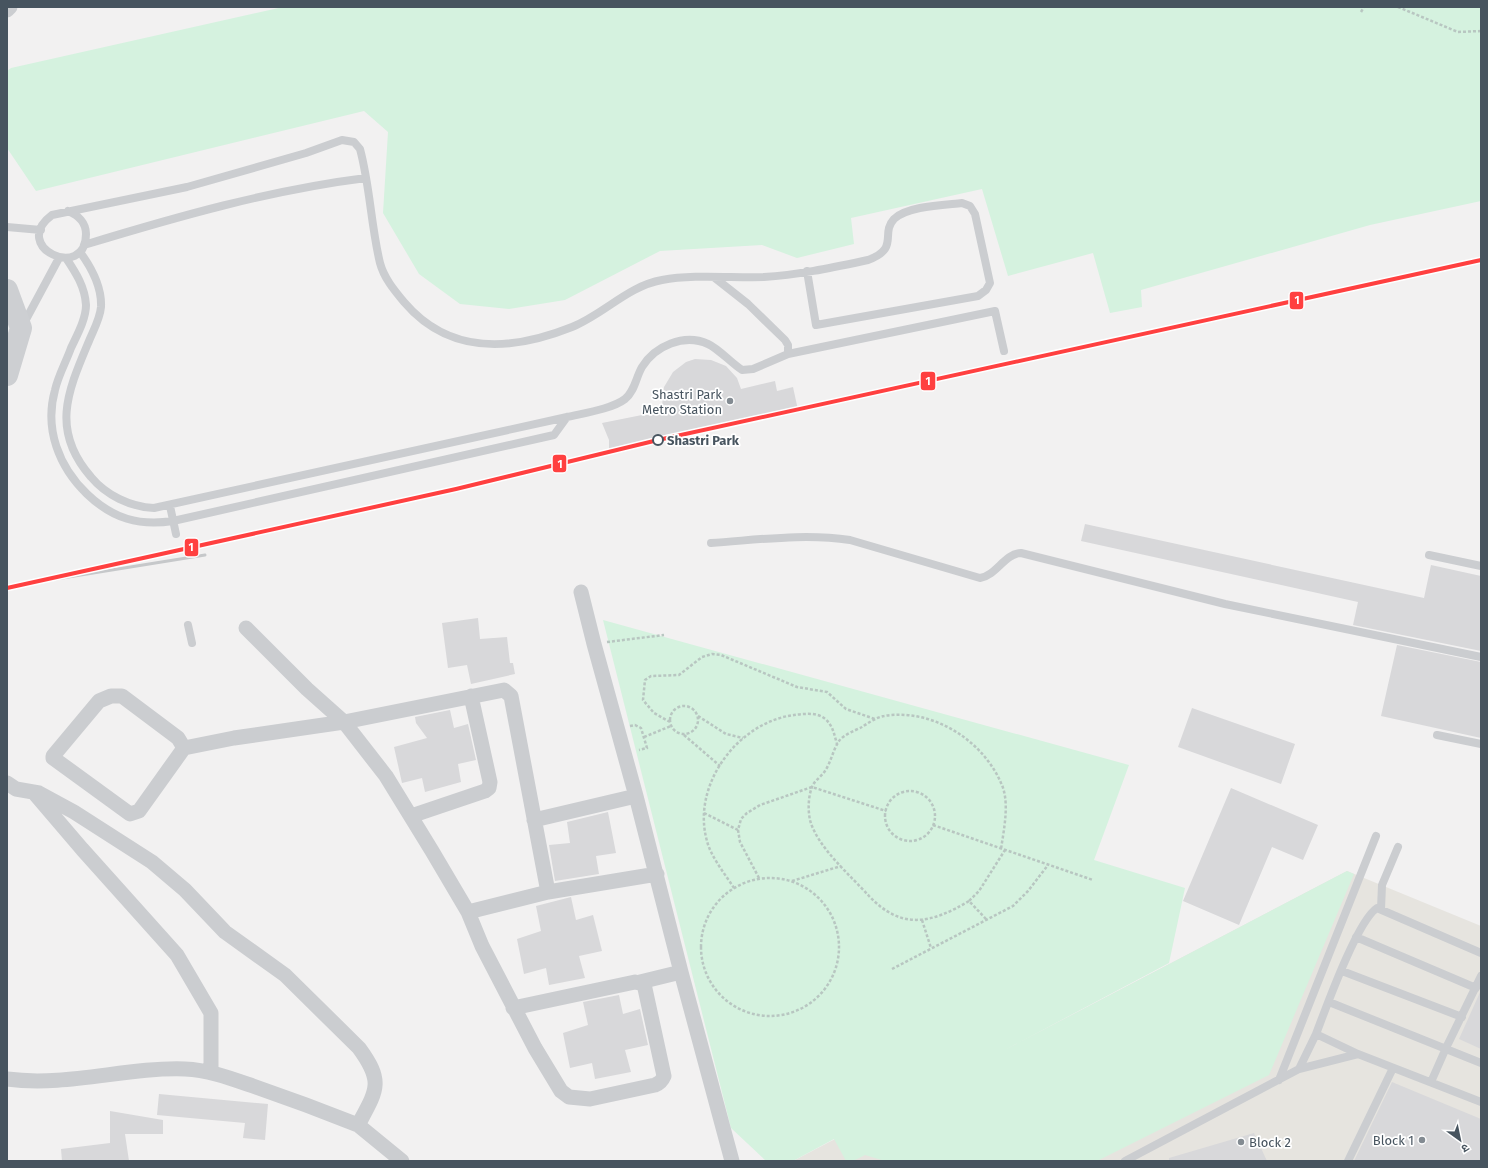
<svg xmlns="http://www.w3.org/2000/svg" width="1488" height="1168" viewBox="0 0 1488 1168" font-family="'Fira Sans','Noto Sans Devanagari',sans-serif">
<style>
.commercial{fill:#e6e4df}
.green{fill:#d5f2df}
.building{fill:#d8d8da}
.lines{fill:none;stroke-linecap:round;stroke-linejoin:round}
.path{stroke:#b8c6c1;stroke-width:2.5;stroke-dasharray:3 2;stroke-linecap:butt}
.lane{stroke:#cbcdd0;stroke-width:8}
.street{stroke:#cbcdd0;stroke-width:15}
.secondary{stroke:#cdcfd2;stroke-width:22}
.rail{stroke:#c6c8ca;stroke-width:3}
.metro-1-casing{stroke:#fff;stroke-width:7}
.metro-1{stroke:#ff4040;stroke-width:4}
.poi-dot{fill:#838b92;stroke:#fff;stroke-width:1.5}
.stop-dot{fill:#fff;stroke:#47545f;stroke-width:2}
.labels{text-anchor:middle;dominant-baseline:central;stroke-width:3.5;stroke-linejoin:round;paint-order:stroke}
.poi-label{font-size:13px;fill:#47545f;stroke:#fff;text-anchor:end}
.stop-label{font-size:13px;font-weight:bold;fill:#47545f;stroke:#fff;text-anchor:start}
.line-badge{stroke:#fff;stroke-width:1.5}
.badge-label{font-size:11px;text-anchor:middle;font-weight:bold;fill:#fff}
</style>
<rect width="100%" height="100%" fill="#f2f1f1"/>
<path class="commercial" d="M1347,871L1481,926V1161H793Z"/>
<path class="green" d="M283,7H1481V201L1370,225L1141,290L1142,307L1110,313L1093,253L1008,276L982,189L851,218L854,244L797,258L762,245L660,251L565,300L509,309L460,304L419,274L383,213L388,132L364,111L36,191L7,148V71L11,68Z
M603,620L1129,765L1094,860L1185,888L1169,963L1005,1050L1347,871L1354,874L1269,1075L1097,1161H885L865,1155L853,1161H846L834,1139L793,1161H766L731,1128Z"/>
<path class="building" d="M695,359L711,360L726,366L737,378L741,389L775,381L777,391L793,387L798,410L626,447L609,452V440L602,423L642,415L641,410L662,406L664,387L673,372L686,362Z
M1085,524L1424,598L1431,565L1481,576V651L1353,625L1358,602L1081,541Z
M478,618L480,639L507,637L510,663H513L515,674L471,684L467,665L448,668L442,623Z
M1397,645L1481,662V738L1381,716Z
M1192,708L1295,744L1281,784L1178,747Z
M450,710L454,728L468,724L476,760L458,764L461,782L425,792L422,778L402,783L394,747L427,738L416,723L415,717Z
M1231,788L1318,825L1303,860L1272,847L1239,925L1183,901Z
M608,812L616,853L596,856L599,874L555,881L549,845L570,843L567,822Z
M571,897L576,920L593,915L602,951L579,956L585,978L549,985L546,968L524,974L517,939L541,931L536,906Z
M1481,990V1049L1459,1039Z
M619,995L623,1014L640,1009L648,1045L625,1050L631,1072L595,1079L592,1063L570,1068L563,1033L588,1025L583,1002Z
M1392,1082L1481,1119V1161H1354Z
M159,1094L268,1104L265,1140L243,1138L245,1123L157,1115Z
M110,1111L163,1120V1134H125L129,1161H62L61,1149L110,1143Z
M1254,1133L1267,1161H1169V1158Z"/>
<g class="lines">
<path class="path" d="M1398,7L1458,32L1481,31
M1361,12L1364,7
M607,642L664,635
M670 720a14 14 0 1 1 28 0a14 14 0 1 1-28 0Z
M698,716L726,734L743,738
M670,722L654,713L643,700L645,680L651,676L679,675L702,657L712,654L721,655L797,687L827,692L846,709L875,719
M630,726L635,725L641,728L647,748L639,750
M684,735L720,766
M644,737L671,726
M885 816a25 25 0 1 1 50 0a25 25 0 1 1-50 0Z
M704,813L738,830
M933,825L1093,880
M759,878L740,842L738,830L741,819L747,813L760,805L812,787L886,811
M701 947a69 69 0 1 1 138 0a69 69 0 1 1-138 0Z
M792,881L841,866
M734,888C725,874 711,857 707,841C691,785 738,722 794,715C803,714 816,712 824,718C833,725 834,734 837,744
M969,901C932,923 902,931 869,896C851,876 817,847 810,820C808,811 808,797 812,787C814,781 821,777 825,771C831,762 833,750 839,741C843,735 856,730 862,727C868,723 877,717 884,716C931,708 982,739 1001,783C1010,801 1004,829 1001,849
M986,919L969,901L979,891L1005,850
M922,920L931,948
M892,969L1013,906L1028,891L1048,865"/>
<path class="lane" d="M68,211C78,215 86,223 86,234C86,282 9,247 52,215L187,187L306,153L342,140L354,142L360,149C370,186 371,226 380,263C384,278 394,290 404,302C450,356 512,351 572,327C604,314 628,286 662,280C693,274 732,278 764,277C799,275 835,267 868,260C900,248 880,234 894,219C907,206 944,205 962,203L970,206L975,214L990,283L986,290L978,296L816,325L807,271
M7,227L41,230
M84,245C176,217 270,190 366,178
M80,252C91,267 102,286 101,307C100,319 93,331 89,341C68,391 50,430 91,477C106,495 130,507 154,508L567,417C584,413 612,409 625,399C635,391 636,377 642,367C655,346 684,333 708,344C719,349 731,363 742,370L753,369L788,354V345L785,340L748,304L715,278
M66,258C76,273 85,287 86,305C86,319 77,335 71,348C66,362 58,376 55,390C44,429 59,467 87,494C113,519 139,526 173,521L554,435L567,417
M23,325L59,258
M788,354L995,311L1004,351
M170,506L176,534
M711,543C757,540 804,533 850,540L980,578C997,575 1004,554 1021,553L1225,604L1481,657
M1429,555L1481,566
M188,625L192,643
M1437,735L1481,744
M1381,909L1382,885L1398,847
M1356,937L1476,988
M1481,953L1377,908C1357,921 1326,1008 1316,1034L1358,1054L1481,1102
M1342,971L1462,1017
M1329,1002L1481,1063
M1316,1034L1299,1069L1358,1054
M1279,1080L1376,836
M1431,1082L1446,1048L1481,976
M1125,1161L1299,1069
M1348,1161L1393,1068"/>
<path class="street" d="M7,10L10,7
M581,592L594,644L636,796L681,972L732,1161
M184,748L139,811L130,814L53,758V756L99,701L111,696H122L178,738L184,748L234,738L344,722L307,689L246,628
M7,783L16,789L39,793L74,812L152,862L185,890L225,932L285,975L359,1048C384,1082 377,1090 358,1125L402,1161
M35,794L82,849L177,955L211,1013V1071
M411,816L485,791L489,788L490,782L471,696
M534,820L636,796
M468,912L548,892L657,874
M640,982L681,972
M513,1008L635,982L644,984L664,1076C662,1081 660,1083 655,1085L590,1099L569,1097L561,1091L535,1048L482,946L468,912L432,851L386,776L344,722L504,690L511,696L548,892
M7,1079C67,1087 126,1067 185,1069C209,1070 230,1078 253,1086C288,1098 323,1111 358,1125"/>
<path class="secondary" d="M7,290L21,328L7,375"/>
<path class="rail" d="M31,583L205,555"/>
<g class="metro-1-casing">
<path id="metro-1" d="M7,588L456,489L658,440L1481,260"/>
</g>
<use href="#metro-1" class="metro-1"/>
</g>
<g class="poi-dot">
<circle cx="730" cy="401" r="4"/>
<circle cx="1422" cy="1140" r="4"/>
<circle cx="1241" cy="1142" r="4"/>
</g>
<circle class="stop-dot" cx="658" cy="440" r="5"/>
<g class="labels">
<g class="poi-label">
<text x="722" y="394">Shastri Park<tspan x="722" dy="15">Metro Station</tspan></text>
<text x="1414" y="1140">Block 1</text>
<text x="1249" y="1142" text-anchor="start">Block 2</text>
</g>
<g class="stop-label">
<text x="667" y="440">Shastri Park</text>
</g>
</g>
<g class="line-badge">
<rect x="1289" y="291" width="15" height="19" rx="4" fill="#ff4040"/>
<rect x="920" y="371" width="16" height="20" rx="4" fill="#ff4040"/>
<rect x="552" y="454" width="15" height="19" rx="4" fill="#ff4040"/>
<rect x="184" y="538" width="15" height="19" rx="4" fill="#ff4040"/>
</g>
<g class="badge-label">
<text x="1297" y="304">1</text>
<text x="928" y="385">1</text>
<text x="560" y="468">1</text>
<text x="191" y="551">1</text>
</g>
<rect width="1488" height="1168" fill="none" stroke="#47545f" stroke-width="16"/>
<g transform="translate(1460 1140) rotate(147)" stroke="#ffffff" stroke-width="3" paint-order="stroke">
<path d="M0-3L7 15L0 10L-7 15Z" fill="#47545f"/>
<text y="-6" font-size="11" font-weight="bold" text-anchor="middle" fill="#47545f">उ</text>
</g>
</svg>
